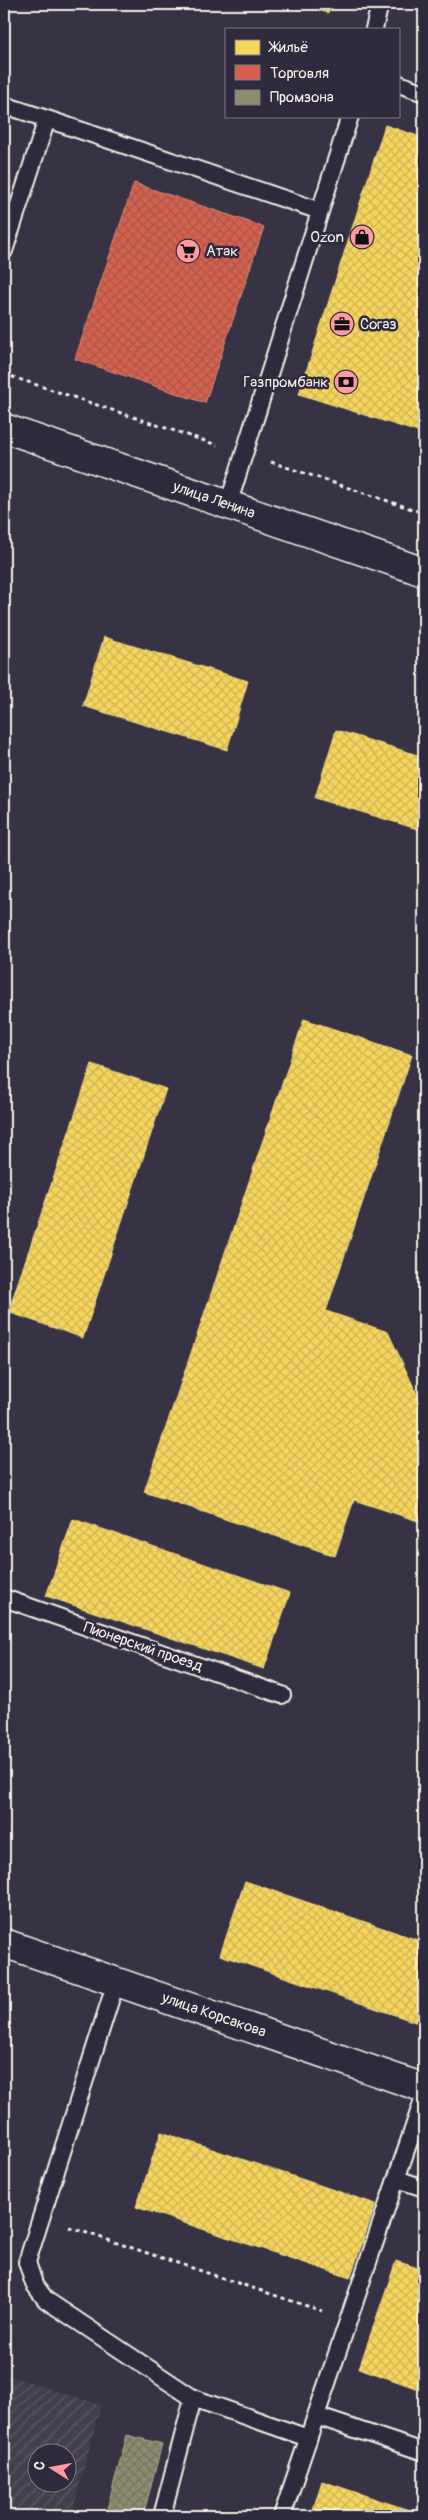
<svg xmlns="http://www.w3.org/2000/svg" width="428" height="2520" viewBox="0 0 428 2520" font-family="Pangolin,sans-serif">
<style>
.industrial{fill:url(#industrial-furrows);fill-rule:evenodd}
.homes{fill:url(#homes-cross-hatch);stroke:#f5dd86}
.shops{fill:url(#shops-cross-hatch);stroke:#df8c7c}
.industry{fill:url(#industry-cross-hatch);stroke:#abaa93}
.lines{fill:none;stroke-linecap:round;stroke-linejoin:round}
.service-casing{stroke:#f4f1e8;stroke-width:20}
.minor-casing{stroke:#f4f1e8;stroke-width:31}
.secondary-casing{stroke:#f4f1e8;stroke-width:31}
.path{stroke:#f4f1e8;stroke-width:3;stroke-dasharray:4 4;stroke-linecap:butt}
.service{stroke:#2f2a3d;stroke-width:16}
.minor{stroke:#2f2a3d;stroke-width:28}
.secondary{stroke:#2f2a3d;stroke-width:28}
.labels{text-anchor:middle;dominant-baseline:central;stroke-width:5;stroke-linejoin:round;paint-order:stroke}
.poi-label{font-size:15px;fill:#f4f1e8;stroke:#2f2a3d;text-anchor:end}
.street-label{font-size:15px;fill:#f4f1e8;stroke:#2f2a3d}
</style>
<defs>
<pattern id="industrial-furrows" width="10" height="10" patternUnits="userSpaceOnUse" patternTransform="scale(1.25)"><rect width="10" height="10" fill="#433f4e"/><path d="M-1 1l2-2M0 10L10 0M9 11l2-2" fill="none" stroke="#5f5b68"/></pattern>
<pattern id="homes-cross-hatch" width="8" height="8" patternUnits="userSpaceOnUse" patternTransform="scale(1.25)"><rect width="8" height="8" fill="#f6d55c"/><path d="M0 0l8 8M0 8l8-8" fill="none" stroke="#cbb256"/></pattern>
<pattern id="shops-cross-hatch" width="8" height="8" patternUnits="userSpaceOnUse" patternTransform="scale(1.25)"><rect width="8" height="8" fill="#d6604d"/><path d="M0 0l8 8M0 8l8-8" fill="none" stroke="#a5584b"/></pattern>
<pattern id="industry-cross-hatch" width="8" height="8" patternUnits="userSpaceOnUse" patternTransform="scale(1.25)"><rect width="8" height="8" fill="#8c8c6e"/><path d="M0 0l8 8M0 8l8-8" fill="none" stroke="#757460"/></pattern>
</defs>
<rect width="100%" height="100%" fill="#373244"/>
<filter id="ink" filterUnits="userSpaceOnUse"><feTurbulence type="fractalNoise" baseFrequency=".02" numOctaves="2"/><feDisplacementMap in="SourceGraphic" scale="10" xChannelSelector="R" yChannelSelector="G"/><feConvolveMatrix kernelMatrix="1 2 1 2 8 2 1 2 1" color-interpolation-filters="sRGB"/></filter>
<g filter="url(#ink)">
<path class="industrial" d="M4,2374L101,2405L71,2516H4ZM38,2452H68V2482H38Z"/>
<path class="homes" d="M298,4H331L328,13Z
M385,125L424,138V434L299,394Z
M104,637L248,681L227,750L83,706Z
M336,730L424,757V831L315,798Z
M304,1019L412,1055L326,1311L388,1332L424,1409V1523L354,1500L335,1556L144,1492Z
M92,1064L166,1089L83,1338L8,1312Z
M73,1519L290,1593L264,1669L46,1596Z
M245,1881L424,1942V2025L220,1955Z
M161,2132L376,2204L350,2278L136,2207Z
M396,2261L424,2270V2391L359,2368Z
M322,2481L424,2515V2516H311Z"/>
<path class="shops" d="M134,183L264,227L205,403L75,359Z"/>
<path class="industry" d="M127,2435L162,2444L143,2516H105Z"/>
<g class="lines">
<g class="service-casing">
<path id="service" d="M374,29L380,4
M399,84L424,93
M4,105L47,119L4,251
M47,119L320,211
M228,505L350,116
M4,1598L282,1695
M116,1982L27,2262L34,2284L46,2300L193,2398L162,2516
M397,2179L424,2188
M193,2398L308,2438
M316,2416L424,2452
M282,2516L424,2097"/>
</g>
<g class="minor-casing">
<path id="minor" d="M4,1943L424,2088"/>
</g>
<g class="secondary-casing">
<path id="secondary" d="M4,428L424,572"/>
</g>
<path class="path" d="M4,374L217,445
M271,462L424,513
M69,2227L322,2311"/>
<use href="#service" class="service"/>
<use href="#minor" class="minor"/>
<use href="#secondary" class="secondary"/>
</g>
</g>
<defs>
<g id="shop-disc" transform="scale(1.25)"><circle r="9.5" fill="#ff9aa2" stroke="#2f2a3d"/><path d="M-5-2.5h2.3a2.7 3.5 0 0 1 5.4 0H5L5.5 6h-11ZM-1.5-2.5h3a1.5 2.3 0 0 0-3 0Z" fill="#111"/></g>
<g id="supermarket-disc" transform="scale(1.25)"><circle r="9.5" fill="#ff9aa2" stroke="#2f2a3d"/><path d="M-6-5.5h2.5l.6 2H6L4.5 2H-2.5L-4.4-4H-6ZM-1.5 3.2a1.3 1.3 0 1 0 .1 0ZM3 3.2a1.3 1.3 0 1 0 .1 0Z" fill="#111"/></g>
<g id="office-disc" transform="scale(1.25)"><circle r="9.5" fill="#ff9aa2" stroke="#2f2a3d"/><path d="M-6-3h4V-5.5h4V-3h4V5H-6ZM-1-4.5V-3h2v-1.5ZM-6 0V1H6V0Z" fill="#111"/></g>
<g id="bank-disc" transform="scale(1.25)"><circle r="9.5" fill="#ff9aa2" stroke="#2f2a3d"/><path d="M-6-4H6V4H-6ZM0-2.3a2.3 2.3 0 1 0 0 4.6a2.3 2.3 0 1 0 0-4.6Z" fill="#111"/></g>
</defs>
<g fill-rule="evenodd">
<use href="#shop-disc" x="362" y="237"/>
<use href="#supermarket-disc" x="188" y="251"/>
<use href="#office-disc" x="342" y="324"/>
<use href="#bank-disc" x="346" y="382"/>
</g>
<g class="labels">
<g class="poi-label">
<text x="344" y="237">Ozon</text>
<text x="206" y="251" text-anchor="start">Атак</text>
<text x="360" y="324" text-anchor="start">Согаз</text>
<text x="328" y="382">Газпромбанк</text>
</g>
<g class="street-label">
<text transform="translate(214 500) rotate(19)">улица Ленина</text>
<text transform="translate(143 1647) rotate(19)">Пионерский проезд</text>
<text transform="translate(214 2015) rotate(19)">улица Корсакова</text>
</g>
</g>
<rect width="428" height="2520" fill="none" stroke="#2f2a3d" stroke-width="20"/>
<rect x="10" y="10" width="408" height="2500" fill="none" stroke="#f4f1e8" stroke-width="2" filter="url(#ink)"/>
<rect x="225" y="28" width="175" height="90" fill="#2f2a3d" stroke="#7e7a81"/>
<rect x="235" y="40" width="25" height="15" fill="#f6d55c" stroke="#7e7a81"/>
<text x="270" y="52" font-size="15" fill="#f4f1e8">Жильё</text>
<rect x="235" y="65" width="25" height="15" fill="#d6604d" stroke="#7e7a81"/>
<text x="270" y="78" font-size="15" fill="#f4f1e8">Торговля</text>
<rect x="235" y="90" width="25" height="15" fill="#8c8c6e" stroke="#7e7a81"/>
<text x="270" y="102" font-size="15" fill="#f4f1e8">Промзона</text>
<g transform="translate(52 2468) rotate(281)"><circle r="24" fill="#2f2a3d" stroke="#7e7a81"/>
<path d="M0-4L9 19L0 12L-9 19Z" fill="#ff9aa2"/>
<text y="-8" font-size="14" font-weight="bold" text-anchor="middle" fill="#f4f1e8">С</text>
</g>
</svg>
